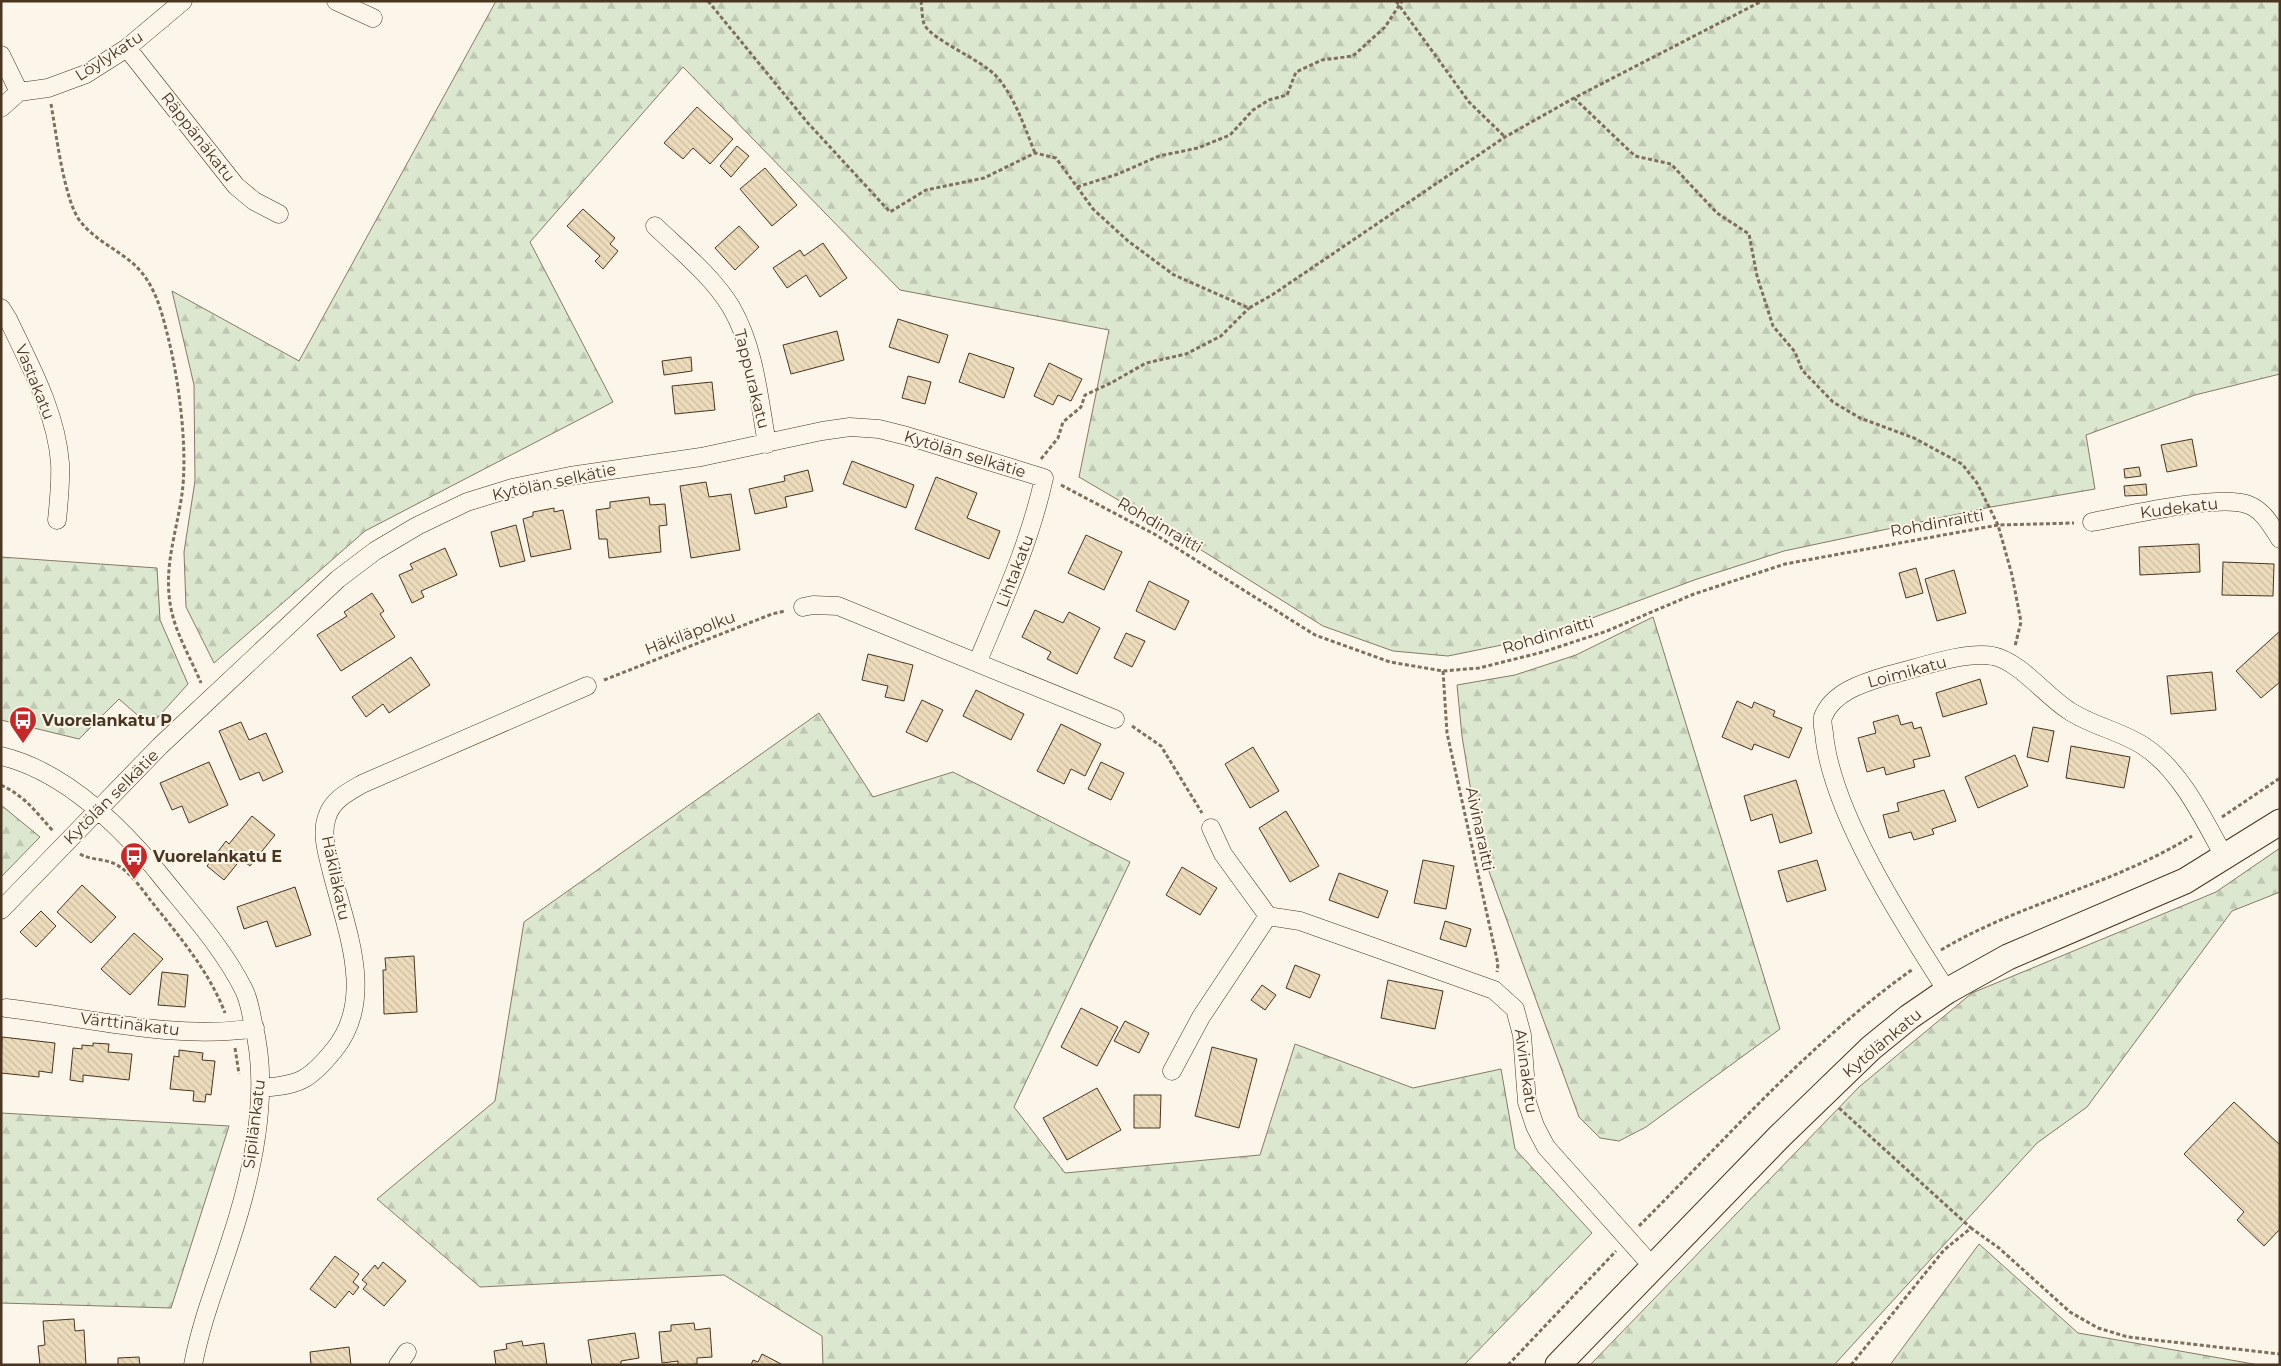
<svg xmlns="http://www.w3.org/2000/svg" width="2281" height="1366" viewBox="0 0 2281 1366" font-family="Montserrat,sans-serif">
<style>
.forest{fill:url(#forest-firs);stroke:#887966}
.building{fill:url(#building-back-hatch);stroke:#4a3520}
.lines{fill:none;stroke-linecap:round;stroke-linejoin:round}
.street-casing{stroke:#4a3520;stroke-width:19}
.secondary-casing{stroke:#4a3520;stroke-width:27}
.path{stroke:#7f6f5c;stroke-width:3;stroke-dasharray:4 2.5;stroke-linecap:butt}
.street{stroke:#fbf6e9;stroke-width:18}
.secondary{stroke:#fbf6e9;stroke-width:25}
.labels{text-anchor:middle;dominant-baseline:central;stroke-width:4;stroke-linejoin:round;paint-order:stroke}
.street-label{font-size:16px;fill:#4a3520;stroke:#fbf6e9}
.poi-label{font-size:16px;font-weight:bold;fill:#4a3520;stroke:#fbf6e9;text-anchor:start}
</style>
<defs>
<pattern id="forest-firs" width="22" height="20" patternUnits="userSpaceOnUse" patternTransform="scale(1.25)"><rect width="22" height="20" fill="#dce7d0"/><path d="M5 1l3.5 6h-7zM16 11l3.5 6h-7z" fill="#bec7b2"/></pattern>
<pattern id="building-back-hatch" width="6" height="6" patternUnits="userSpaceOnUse" patternTransform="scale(1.25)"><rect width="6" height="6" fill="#ecdcbc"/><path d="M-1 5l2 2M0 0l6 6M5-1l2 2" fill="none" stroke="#ccbda1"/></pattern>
</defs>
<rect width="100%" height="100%" fill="#fbf6e9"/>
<path class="forest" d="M496,1H2280V374L2195,395L2086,435L2095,489L1991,507L1784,551L1697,579L1541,637L1448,656L1393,651L1323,626L1166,528L1079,477L1109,330L900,290L683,67L530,242L613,402L365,531L214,663L186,607L184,552L195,481L194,385L172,291L299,361Z
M1,557L157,568L160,620L188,684L150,726L119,699L79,739L1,720Z
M1653,617L1780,1029L1646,1127L1619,1141L1600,1138L1579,1117L1480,847L1462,736L1457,685L1515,675L1576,655Z
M819,713L873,797L953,772L1130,862L1014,1107L1065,1173L1260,1155L1295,1044L1413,1088L1501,1069L1515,1149L1592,1233L1464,1365H823L822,1336L724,1275L480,1287L377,1199L495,1101L524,922Z
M1,805L40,837L1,877Z
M2280,848V892L2232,911L2087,1107L2037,1143L1834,1365H1590L1859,1087L1972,993L2216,892Z
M1,1113L229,1126L171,1308L1,1303Z
M1979,1244L2078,1333L2259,1365H1890Z"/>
<path class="building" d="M697,107L733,139L710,164L693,148L683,159L664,143Z
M737,146L749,156L731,177L720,166Z
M765,168L797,205L772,226L740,189Z
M583,209L615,238L610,244L618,251L603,269L595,261L600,256L567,226Z
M739,226L759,247L735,270L715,248Z
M823,243L847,278L820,297L806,275L787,288L773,268L800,250L804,256Z
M898,319L948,335L939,363L889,347Z
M837,331L844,360L791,374L783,345Z
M969,353L1014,368L1004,398L959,382Z
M691,357L692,371L664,375L662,361Z
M1049,363L1082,379L1071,401L1058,395L1053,405L1034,396Z
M908,376L931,382L925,404L902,398Z
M712,382L715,410L675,414L672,386Z
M2192,439L2197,466L2167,472L2161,445Z
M852,461L914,485L906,508L843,484Z
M2139,467L2141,476L2125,478L2124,469Z
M808,470L813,491L785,497L787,507L755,514L749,489L785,481L784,476Z
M936,477L977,493L967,518L1000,531L989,559L915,529Z
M706,482L709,497L731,494L740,550L691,558L680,486Z
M2146,484L2147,495L2125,496L2124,486Z
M649,497L650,505L665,504L667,525L659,526L661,552L609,558L607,539H599L596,510L610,508V502Z
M554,508V512L563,510L571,549L531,557L523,519L533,516V512Z
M516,525L525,561L500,567L491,532Z
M1086,535L1122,552L1104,590L1068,573Z
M2199,544L2200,572L2140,575L2139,547Z
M445,548L457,575L421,591L424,597L412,603L399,575L413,569L410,564Z
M2223,562L2274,564L2273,596L2222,595Z
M1916,568L1923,593L1906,598L1899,573Z
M1954,570L1966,613L1937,621L1925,579Z
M1149,581L1189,601L1175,630L1136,611Z
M372,593L384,611L380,614L395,637L341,671L317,635L347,616L344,612Z
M1035,610L1063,623L1069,612L1100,628L1077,674L1047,659L1051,652L1022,637Z
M2280,631V682L2261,698L2236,671Z
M1126,633L1145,641L1132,667L1114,658Z
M868,654L913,665L904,701L885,697L888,686L862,680Z
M411,657L430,685L389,713L383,704L366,717L352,697Z
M2212,672L2216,710L2171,714L2167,676Z
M1980,679L1987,704L1943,717L1936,693Z
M976,690L1024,714L1011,740L963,716Z
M922,700L943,710L927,742L906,732Z
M1737,701L1752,708L1754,702L1775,711L1773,716L1802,728L1789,758L1754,744L1752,750L1722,737Z
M1898,715L1901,725L1912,722L1914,729L1921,727L1930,756L1913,760L1915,767L1886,775L1884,767L1867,772L1858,738L1876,733L1873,722Z
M241,722L249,740L266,733L283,772L263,781L259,772L240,780L219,731Z
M1061,724L1101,744L1085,776L1071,769L1064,784L1037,771Z
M2033,727L2054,731L2048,762L2027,757Z
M2071,746L2130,757L2124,788L2066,778Z
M1253,747L1279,791L1250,808L1225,764Z
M2015,755L2028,786L1978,808L1965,777Z
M209,762L228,805L189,823L182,806L172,810L160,783Z
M1101,762L1124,773L1111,800L1088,789Z
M1796,780L1812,833L1780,843L1772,814L1751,821L1744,796Z
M1944,790L1956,821L1932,829L1934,834L1914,840L1911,832L1889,838L1883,815L1899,811L1897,803Z
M1286,811L1319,866L1290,882L1259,828Z
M252,816L275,835L250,866L241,859L224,880L207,866L226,841L229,844Z
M1423,860L1454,866L1446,909L1414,903Z
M1817,860L1826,890L1787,902L1778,871Z
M1182,867L1217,888L1200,915L1166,895Z
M1339,873L1388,891L1378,918L1329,900Z
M82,885L116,917L91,943L57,912Z
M295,887L311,935L276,947L267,921L244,929L237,907Z
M41,911L56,926L36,947L20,932Z
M1445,921L1471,929L1466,947L1440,939Z
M134,933L163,959L130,995L101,969Z
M414,956L417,1012L384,1014L383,970H386L385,958Z
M1295,965L1320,975L1310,998L1286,988Z
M162,972L188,975L185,1007L158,1005Z
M1388,980L1443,991L1435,1029L1381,1018Z
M1262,985L1276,995L1265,1010L1251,1000Z
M1081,1008L1118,1027L1097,1066L1061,1047Z
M1125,1021L1149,1033L1139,1053L1114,1041Z
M2,1037L55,1043L52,1073L39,1071V1077L1,1073Z
M93,1043L109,1044L108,1052L132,1054L129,1080L83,1075V1082L70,1080L73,1048L82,1049V1045L93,1046Z
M1212,1047L1257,1059L1239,1128L1195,1116Z
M179,1050L203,1053L202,1060L215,1061L211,1095L206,1094L205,1102L193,1101L194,1091L170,1089L174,1056L179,1057Z
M1097,1088L1121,1130L1067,1160L1043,1118Z
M1134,1095H1161L1160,1128H1134Z
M2234,1102L2280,1145V1229L2264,1246L2237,1220L2244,1212L2184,1154Z
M335,1256L359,1274L353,1282L359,1287L353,1295L349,1291L335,1308L310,1289Z
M383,1262L406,1281L384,1306L363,1289L367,1284L362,1280L375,1265L378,1269Z
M74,1319L75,1331L84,1330L86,1365H40L38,1346L45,1345L43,1321Z
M694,1323L695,1330L710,1328L712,1357L697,1358V1364L678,1365V1361L662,1363L659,1332L671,1331V1325Z
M635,1333L639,1358L621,1361V1365H592L588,1340Z
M522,1341L523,1346L544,1343L547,1365H496L494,1351L507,1349L506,1344Z
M349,1347L351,1365H311L310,1352Z
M762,1354L783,1365H751L753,1360L758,1362Z
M139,1357L140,1365H118V1358Z"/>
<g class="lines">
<g class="street-casing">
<path id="street" d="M336,1L373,18
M127,48L236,186L254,201L279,214
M1,55L19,92
M1,108L19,92L48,88L86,74L127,48L183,1
M655,226C681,251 712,276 731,307C755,348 759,399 767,444
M1,308L8,319C29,364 56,411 60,463C61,482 59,501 57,520
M2092,522C2125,516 2221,493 2249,505C2264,511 2272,527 2280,539
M803,607L813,605L838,606L1115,719
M1,756C64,771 118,824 157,871C187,909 223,947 244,990C249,1000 251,1012 253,1023C271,1091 252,1176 230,1242C217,1283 201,1322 193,1365
M1211,828L1223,854L1268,916L1300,921L1494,990L1515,1009L1522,1035L1527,1102L1535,1126L1546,1147L1653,1267
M1,910L160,746L338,579L375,551L417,526L467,502L512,488L570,476L701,457L822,431L850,427L879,429L907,436L1044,478C1030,542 1003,601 978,661
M1947,991C1904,924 1831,812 1824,733C1823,728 1822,721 1823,717C1833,691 1866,682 1889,675C1919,668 1963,651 1993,656C2019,661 2045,695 2068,710C2091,726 2122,731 2145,747C2182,772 2204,820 2225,858
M6,1008C85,1017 177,1041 255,1028
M1172,1071L1201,1017L1268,916
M261,1088C299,1085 309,1081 334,1050C377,998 345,927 331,869C327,853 321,833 327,817C332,800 348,792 362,784L587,686
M398,1365L407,1352"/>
</g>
<g class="secondary-casing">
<path id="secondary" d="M1558,1365L1780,1136L1871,1048L1909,1017L1947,991L2008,957L2185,881L2280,822"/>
</g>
<path class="path" d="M708,1L807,122L890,212L926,190L984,178L1035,153L1056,158L1093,209L1128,241L1174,275L1249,308L1272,295L1505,137L1574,98L1762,1
M921,1C922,8 922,18 924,24C931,40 983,60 998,78C1016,100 1024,126 1035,153
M1396,1L1469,102L1505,137
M1574,98L1635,156L1671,164L1717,213L1749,234L1757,276L1773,326L1795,352L1802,370L1833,402L1860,418L1914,438L1962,464L1977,483L1998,525L2012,575L2021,622L2015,646
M51,104C56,132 64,200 80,221C93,238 114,248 130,261C154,280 161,309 168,337C179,380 188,450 182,494C176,536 161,573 173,617C179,639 192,661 201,683
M1077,187L1118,174L1159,156L1198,148L1230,135L1253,110L1269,100L1287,95L1296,72L1322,60L1353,56L1385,27L1402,1
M1041,459L1058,438L1063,422L1081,407L1085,395L1111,383L1146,363L1186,354L1221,336L1249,308
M1061,485L1156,535L1315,635L1390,662L1443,671L1479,668L1543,652L1607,631L1694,594L1785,564L1998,525L2074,523
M1443,671L1447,733L1498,964L1497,972
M604,680L772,614L785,611
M1132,726L1161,746L1202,813
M1,785C26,797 35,811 53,831
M2222,817L2280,778
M80,854C92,861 105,858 117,865C130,872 142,889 151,901C179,936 209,971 225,1013
M1941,950C2020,903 2113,885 2192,836
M235,1048L239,1074
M1839,1108L1971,1228
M1639,1226C1727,1138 1811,1041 1913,969
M1508,1365L1616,1251
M1851,1365L1944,1250L1971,1228L1999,1248L2070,1312L2098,1328L2128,1337L2280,1354"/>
<use href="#street" class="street"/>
<use href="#secondary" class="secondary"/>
</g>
<defs>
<g id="bus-pin" transform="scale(1.4375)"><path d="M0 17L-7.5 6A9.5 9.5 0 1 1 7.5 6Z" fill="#c62828" stroke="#fbf6e9"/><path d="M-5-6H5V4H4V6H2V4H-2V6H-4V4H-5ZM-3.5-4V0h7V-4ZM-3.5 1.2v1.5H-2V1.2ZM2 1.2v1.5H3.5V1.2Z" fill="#fff"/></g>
</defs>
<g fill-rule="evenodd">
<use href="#bus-pin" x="23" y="720"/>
<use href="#bus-pin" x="134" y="856"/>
</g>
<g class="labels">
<g class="street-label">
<text transform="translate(109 56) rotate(-33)">Löylykatu</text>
<text transform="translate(198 137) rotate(52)">Räppänäkatu</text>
<text transform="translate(752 379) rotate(76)">Tappurakatu</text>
<text transform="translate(35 382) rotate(68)">Vastakatu</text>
<text transform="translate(965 454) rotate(17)">Kytölän selkätie</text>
<text transform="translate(554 482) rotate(-12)">Kytölän selkätie</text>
<text transform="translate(2179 508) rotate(-7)">Kudekatu</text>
<text transform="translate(1937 523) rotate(-10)">Rohdinraitti</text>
<text transform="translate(1160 525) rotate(30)">Rohdinraitti</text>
<text transform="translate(1015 571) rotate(-69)">Lihtakatu</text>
<text transform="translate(690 633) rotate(-21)">Häkiläpolku</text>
<text transform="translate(1548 635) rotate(-17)">Rohdinraitti</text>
<text transform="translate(1907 672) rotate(-15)">Loimikatu</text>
<text transform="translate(111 797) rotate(-45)">Kytölän selkätie</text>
<text transform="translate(1480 829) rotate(78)">Aivinaraitti</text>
<text transform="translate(336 878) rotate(78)">Häkiläkatu</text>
<text transform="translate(130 1024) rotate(7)">Värttinäkatu</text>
<text transform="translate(1882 1043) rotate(-40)">Kytölänkatu</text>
<text transform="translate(1526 1071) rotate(82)">Aivinakatu</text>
<text transform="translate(254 1124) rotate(-83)">Sipilänkatu</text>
</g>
<g class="poi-label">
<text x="42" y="720">Vuorelankatu P</text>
<text x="153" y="856">Vuorelankatu E</text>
</g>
</g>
<rect width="2281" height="1366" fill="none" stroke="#4a3520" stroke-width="5"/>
</svg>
